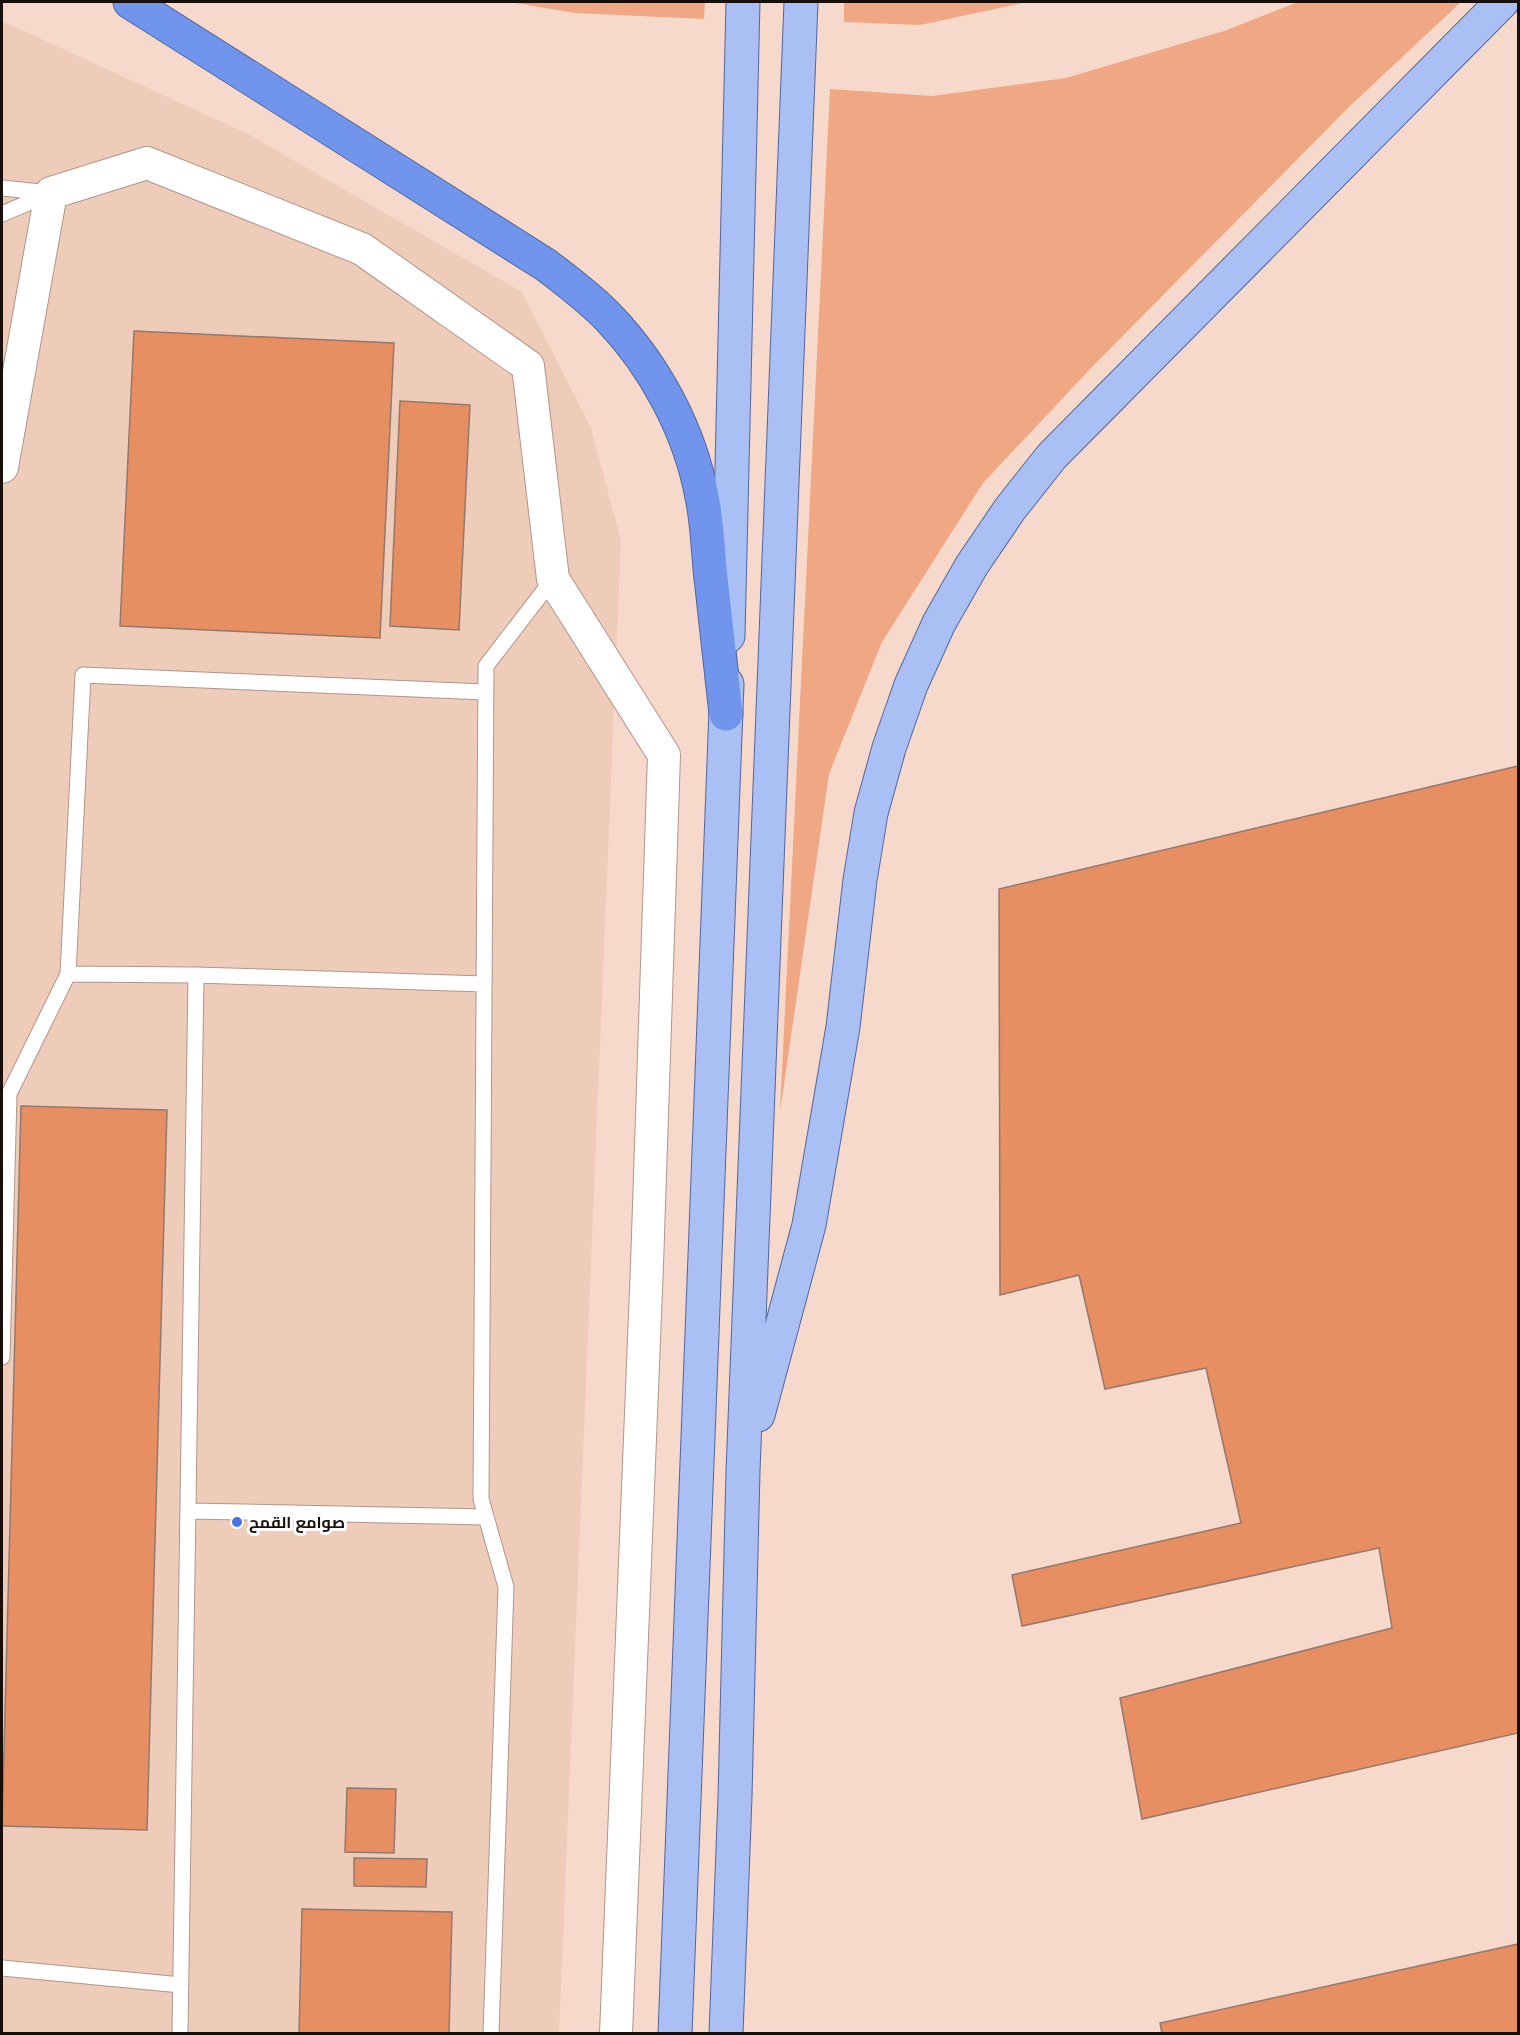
<svg xmlns="http://www.w3.org/2000/svg" width="1520" height="2035" viewBox="0 0 1520 2035" font-family="'Roboto Serif',Cairo,serif">
<style>
.built{fill:#efcbba}
.green{fill:#f0a784}
.building{fill:#e78e63;stroke:#93796d;stroke-width:1.5}
.lines{fill:none;stroke-linecap:round;stroke-linejoin:round}
.service-casing{stroke:#b19689;stroke-width:17}
.minor-casing{stroke:#b19689;stroke-width:34}
.primary-casing{stroke:#52669d;stroke-width:35}
.motorway-casing{stroke:#52669d;stroke-width:35}
.service{stroke:#fff;stroke-width:15}
.minor{stroke:#fff;stroke-width:32}
.primary{stroke:#aabff4;stroke-width:33}
.motorway{stroke:#7195ec;stroke-width:33}
.poi-dot{fill:#4670e3;stroke:#fff;stroke-width:2}
.labels{text-anchor:middle;dominant-baseline:central;stroke-width:6;stroke-linejoin:round;paint-order:stroke}
.poi-label{font-size:16px;font-weight:bold;fill:#180e0a;stroke:#fff;text-anchor:start}
</style>
<rect width="100%" height="100%" fill="#f6d9cb"/>
<path class="built" d="M2,21L248,134L522,292L591,428L621,541L559,2033L2,2034Z"/>
<path class="green" d="M509,2H705L704,19L575,13Z
M844,2H1027L920,25L844,22Z
M1298,2H1461L1350,106L1093,366L983,483L882,642L829,774L780,1112L830,89L932,96L1066,78L1224,31Z"/>
<path class="building" d="M134,331L394,343L380,638L120,626Z
M400,401L470,405L459,630L390,626Z
M1518,766V1733L1142,1819L1120,1698L1392,1628L1379,1548L1022,1626L1012,1575L1241,1523L1206,1368L1105,1389L1079,1275L1000,1295L999,889Z
M21,1106L167,1110L147,1830L2,1826Z
M347,1788L396,1789L394,1853L345,1852Z
M354,1858L427,1859L426,1887L354,1886Z
M302,1909L452,1912L449,2034H299Z
M1518,1944V2034H1162L1160,2023Z"/>
<g class="lines">
<g class="service-casing">
<path id="service" d="M2,188L49,193
M2,214L51,193
M196,975L68,974L83,675L485,692
M2,1357L9,1094L68,974
M188,1511L486,1517
M2,1968L181,1985
M180,2034L196,975L484,984
M491,2034L506,1587L481,1499L486,666L553,579"/>
</g>
<g class="minor-casing">
<path id="minor" d="M2,467L51,193L147,163L362,249L528,366L553,579L664,755L647,1265L616,2034"/>
</g>
<g class="primary-casing">
<path id="primary" d="M728,636L743,2
M758,1415L809,1225L843,1027L860,880L871,813L889,748L911,685L939,623L972,565L1010,509L1052,456L1502,2
M675,2034L727,684
M726,2034L735,1797L743,1471L801,2"/>
</g>
<g class="motorway-casing">
<path id="motorway" d="M130,2L546,265C568,282 590,298 609,318C655,366 690,431 702,497C707,520 708,545 710,569C715,617 721,665 726,714"/>
</g>
<use href="#service" class="service"/>
<use href="#minor" class="minor"/>
<use href="#primary" class="primary"/>
<use href="#motorway" class="motorway"/>
</g>
<circle class="poi-dot" cx="237" cy="1522" r="6"/>
<g class="labels">
<g class="poi-label">
<text x="249" y="1522">صوامع القمح</text>
</g>
</g>
<rect width="1520" height="2035" fill="none" stroke="#180e0a" stroke-width="6"/>
</svg>
